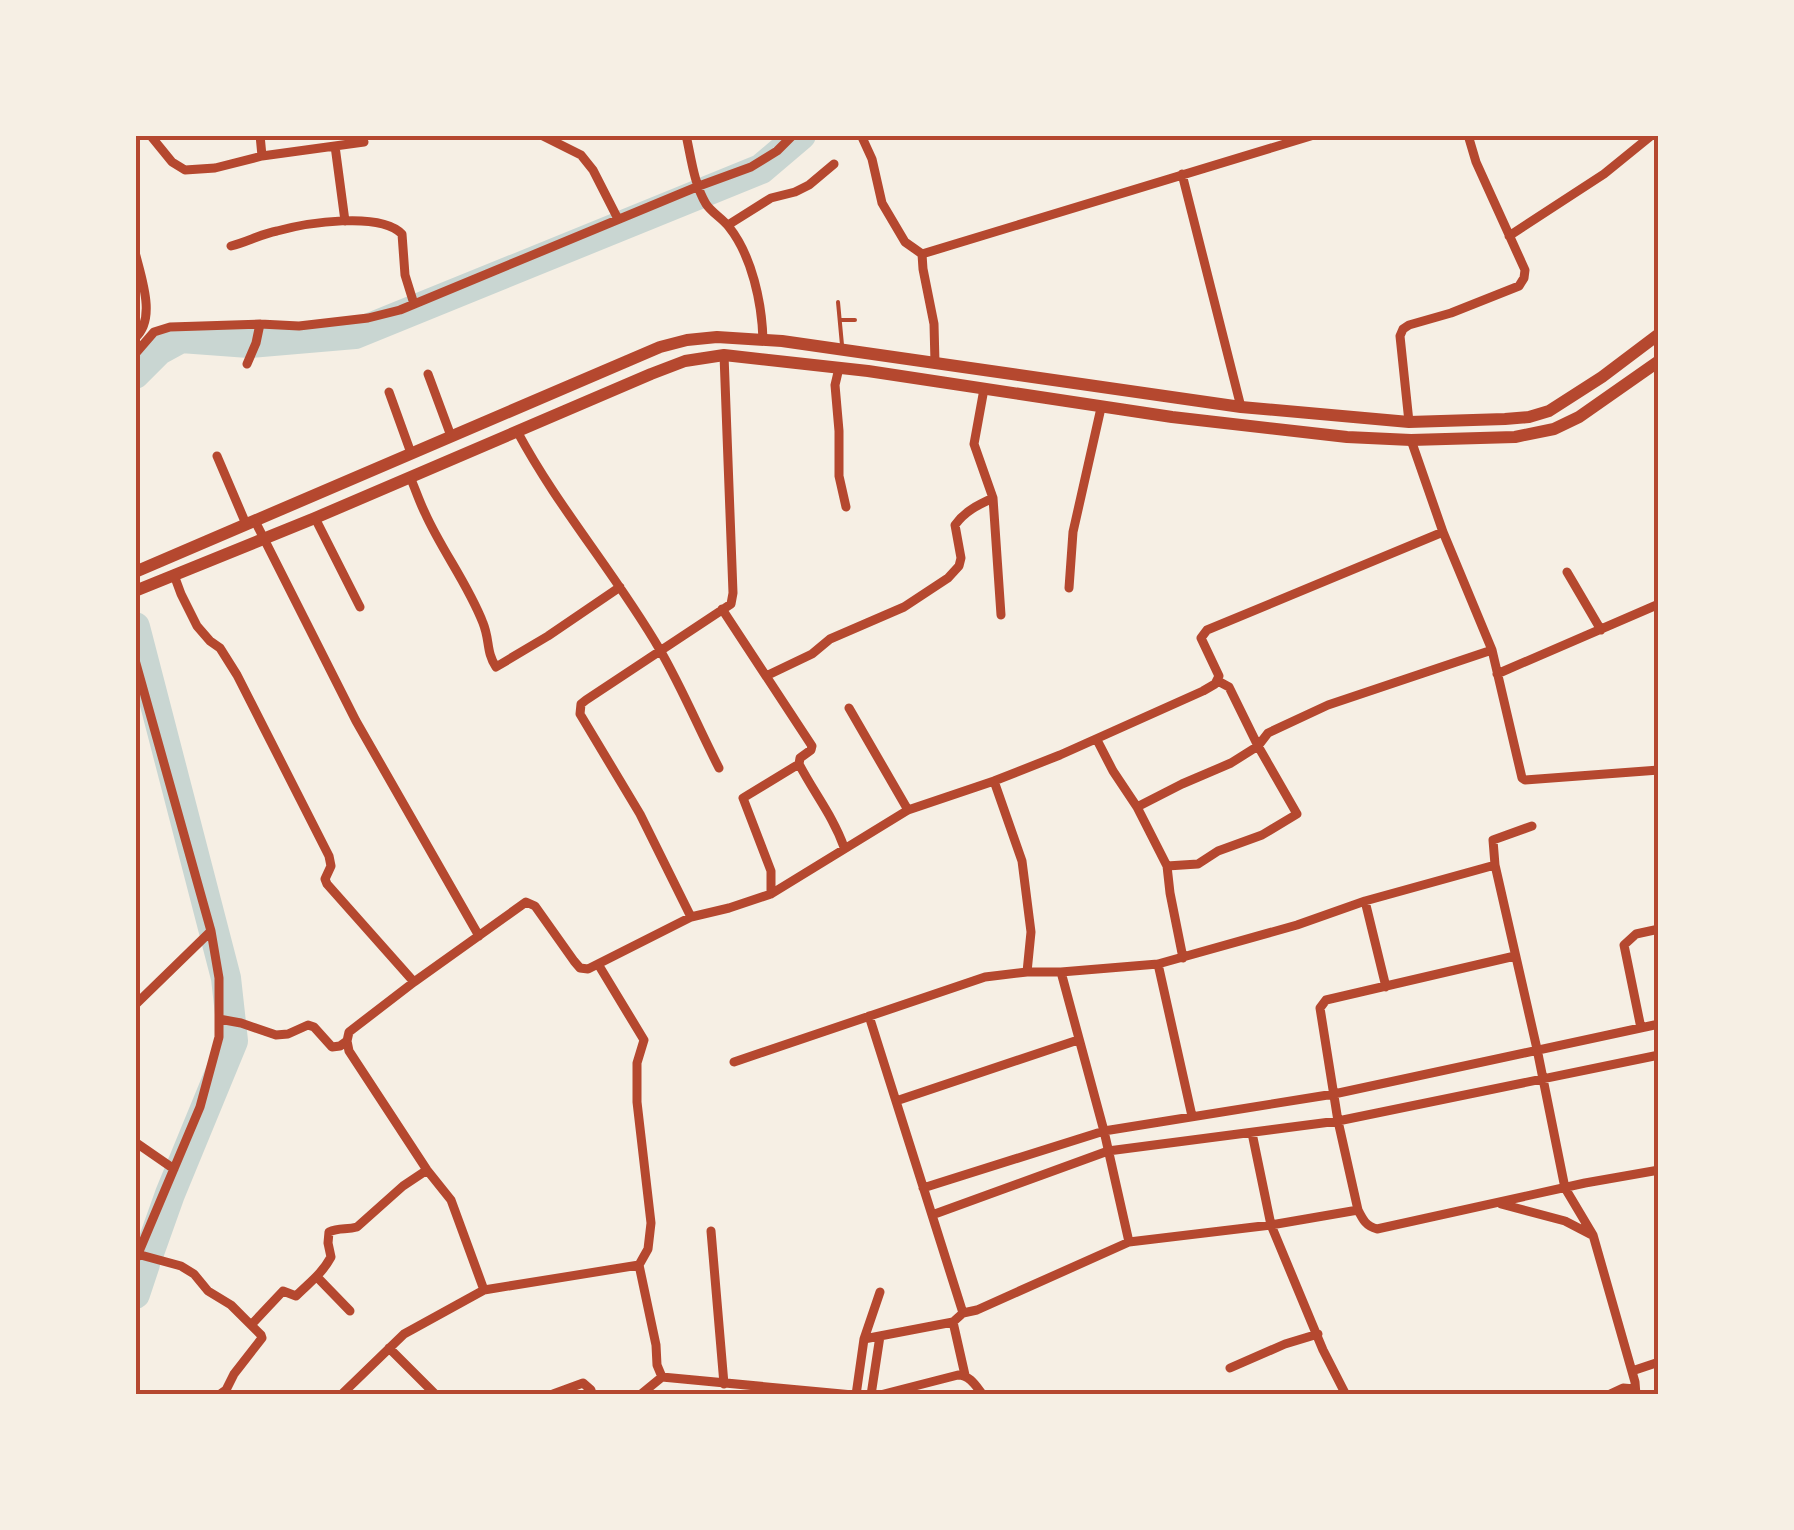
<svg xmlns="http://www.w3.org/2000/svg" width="1794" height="1530" viewBox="0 0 1794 1530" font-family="'PT Sans Narrow',sans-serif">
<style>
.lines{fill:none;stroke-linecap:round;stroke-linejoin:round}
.river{stroke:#c9d6d2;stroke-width:30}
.service{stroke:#b5482f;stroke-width:4}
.minor{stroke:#b5482f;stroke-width:9}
.secondary{stroke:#b5482f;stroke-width:12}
.neatline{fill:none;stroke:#b5482f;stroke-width:4}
</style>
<rect width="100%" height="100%" fill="#f6efe4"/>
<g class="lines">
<path class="river" d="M135,374L159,350L181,338L249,343L355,334L761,169L801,135
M135,627L226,978L233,1041L170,1194L149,1253
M135,1294L145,1264"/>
<path class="service" d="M838,302L842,345
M840,320H855"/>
<path class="minor" d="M150,135L172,162L185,170L215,168L262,156L364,142
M260,135L262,156
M541,135L581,155L593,170L618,219
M686,135C691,157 694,184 706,204C712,213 722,218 729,227C752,256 762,303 763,340
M861,135L872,159L882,203L905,242L922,254
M335,146L345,221
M1182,174L1241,407
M728,225L771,198L795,192L809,185L834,164
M1509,236L1604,174L1652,135
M231,246C247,242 261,234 277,231C306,223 380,211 402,234L405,275L414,304
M135,252C141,277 157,319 135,338
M922,254L1314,135
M922,254L923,269L934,324L935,363
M135,354L154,332L170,327L260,324L299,326L368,318L400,310L699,186L751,167L777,151L793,135
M247,364L256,343L260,324
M839,368L835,385L839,431V476L846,507
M428,374L451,436
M984,389L974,444L993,498L1001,615
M389,392L411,453
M1409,422L1400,336L1403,329L1409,325L1451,313L1519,286L1524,278L1525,270L1476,162L1468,135
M517,431C558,508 616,574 660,650C682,688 699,729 719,768
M217,456L246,524
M410,477C415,488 419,501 425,513C442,551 468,584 483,623C490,640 486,652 496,667L548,636L620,587
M315,518L360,607
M255,521L356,721L479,936
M1567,572L1601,630
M174,575L181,594L197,626L210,641L220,648L237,675L329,856L331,866L325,879L327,884L414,982
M1069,588L1073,532L1101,408
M722,609L812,746L811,750L800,758L799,764C814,793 833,816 844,847
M1492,650L1522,778L1525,780L1659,770
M135,660L211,931L219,978V1037L200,1107L135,1261
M1497,674L1659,604
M766,676L812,654L830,639L904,607L948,578L959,566L961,558L955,525C965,511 978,505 993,498
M849,708L908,810
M1097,740L1113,771L1137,807L1167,866L1170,893L1183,958
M994,781L1022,861L1031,932L1027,972
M1137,807L1182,784L1231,763L1258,746L1268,733L1328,705L1492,650L1443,532
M1532,826L1493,840L1495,865L1537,1049L1565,1188L1593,1235L1635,1382L1636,1395
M1167,866L1198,864L1218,851L1262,835L1297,814L1258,746L1229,687L1218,681
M771,894V871L743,798L799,764
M1365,901L1386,987
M691,917L640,814L580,714L581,704L586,700L731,604L733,593L724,355
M1515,956L1326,1000L1320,1008L1338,1121L1358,1210C1363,1220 1366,1226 1377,1229L1585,1183L1659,1170
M598,964L644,1040L637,1063V1102L651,1223L648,1249L639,1265L656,1345L657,1365L662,1377
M1158,964L1192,1116
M1061,972L1104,1131L1129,1242
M135,1005L211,931
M869,1016L963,1313
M219,1019L241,1023L276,1035L288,1034L308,1025L314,1027L332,1047L340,1046L347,1041
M1641,1028L1624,945L1636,934L1659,929
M734,1062L985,977L1027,972H1061L1158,964L1297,925L1365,901L1495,865
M896,1101L1078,1040
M1252,1133L1271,1225L1323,1350L1346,1395
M135,1142L174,1169
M923,1188L1104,1131L1334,1094L1659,1024
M1501,1204L1565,1221L1590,1234
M932,1215L1108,1151L1338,1121L1659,1055
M711,1231L724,1384
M137,1254L181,1266L194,1274L208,1291L231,1305L261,1335L262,1338L234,1374L226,1390L219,1395
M318,1278L350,1311
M484,1290L451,1200L427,1170L349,1051L347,1041L349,1032L414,982L526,902L535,906L574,961L580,968L588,969L691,917L729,908L771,894L908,810L994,781L1060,755L1203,691L1215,684L1219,676L1201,638L1207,630L1443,532L1411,440
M953,1322L965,1375
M252,1324L283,1291L296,1296C310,1282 321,1275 331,1257L328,1243L329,1232C339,1227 346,1230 357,1227L403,1186L427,1170
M864,1339L953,1322L963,1313L977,1310L1129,1242L1271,1225L1358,1210
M389,1348L436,1395
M1230,1368L1285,1344L1318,1334
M1632,1371L1659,1362
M553,1394L583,1383L591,1390L592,1395
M341,1395L404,1334L484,1290L639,1265
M640,1395L662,1377L853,1395
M856,1395L864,1339L880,1292
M871,1395L880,1336
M880,1395L958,1375C970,1375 976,1386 983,1395
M1608,1395L1623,1388L1635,1389"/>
<path class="secondary" d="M135,572L660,347L687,340L717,337L782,341L1241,407L1409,422L1505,419L1529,417L1549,411L1602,377L1659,334
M135,591L315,518L651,374L685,361L724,355L868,371L1172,417L1347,437L1411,440L1515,437L1554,429L1579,417L1659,361"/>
</g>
<rect width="1794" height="1530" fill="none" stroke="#f6efe4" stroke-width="275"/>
<rect x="138" y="138" width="1518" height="1254" class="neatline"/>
</svg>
